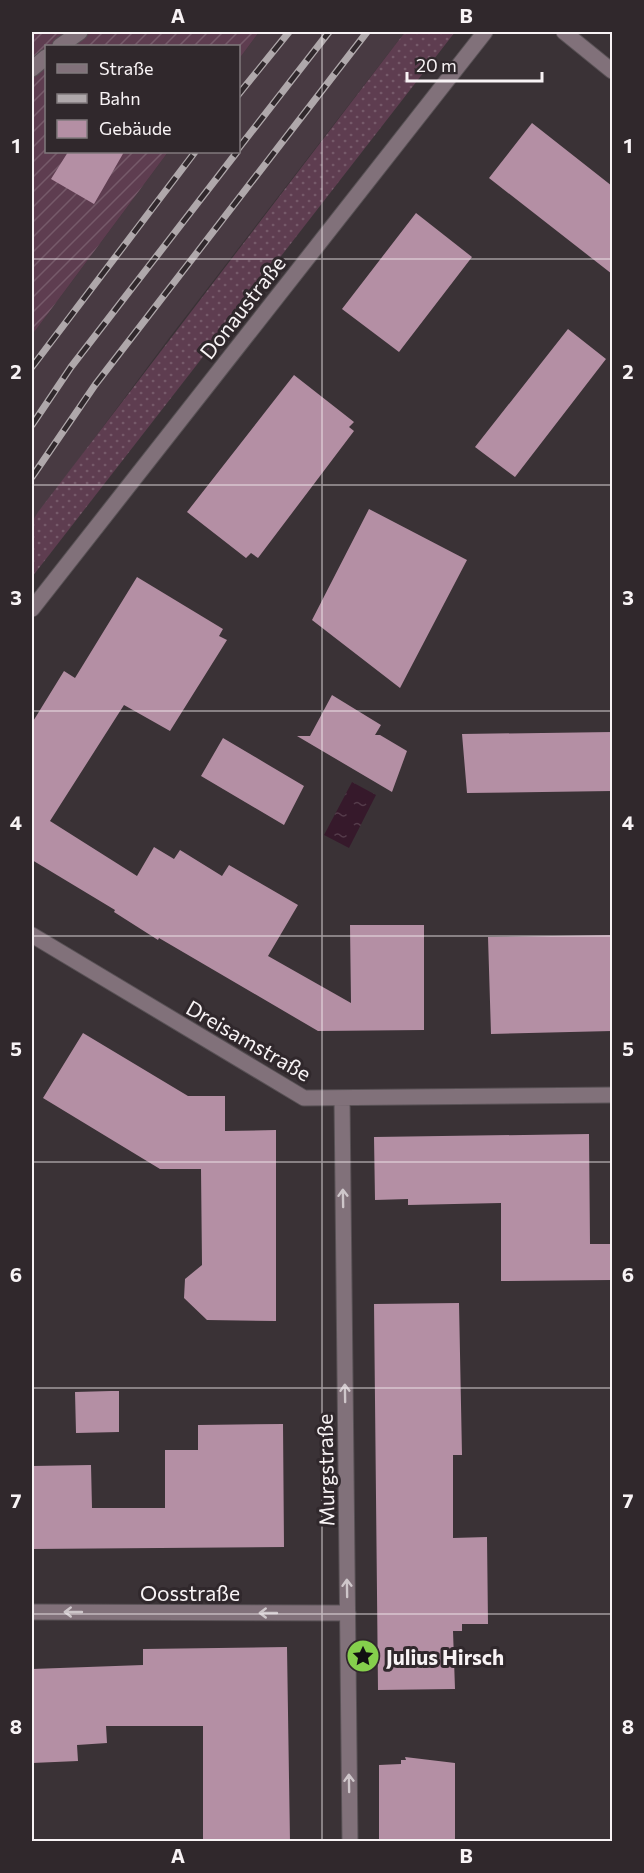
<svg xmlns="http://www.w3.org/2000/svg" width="644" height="1873" viewBox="0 0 644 1873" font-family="Commissioner,sans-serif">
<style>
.built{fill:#483a42}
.grass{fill:url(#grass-dots)}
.garden{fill:url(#garden-furrows)}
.water{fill:url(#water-ripples)}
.building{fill:#b48fa4}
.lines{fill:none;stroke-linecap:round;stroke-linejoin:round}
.minor-casing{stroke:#585155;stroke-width:17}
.minor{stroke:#81717a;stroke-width:15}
.rail-casing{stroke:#afa8ab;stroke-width:7}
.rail{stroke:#30282c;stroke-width:4.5;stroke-dasharray:14;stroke-linecap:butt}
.oneway{stroke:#cec6ca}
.grid{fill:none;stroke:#f8f3f5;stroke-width:1.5;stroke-opacity:0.55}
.labels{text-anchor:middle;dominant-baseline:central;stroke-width:6;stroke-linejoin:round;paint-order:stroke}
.street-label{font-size:21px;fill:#f8f3f5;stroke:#30282c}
.poi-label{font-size:21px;font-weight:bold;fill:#f8f3f5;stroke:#30282c;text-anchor:start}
.neatline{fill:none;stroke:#f8f3f5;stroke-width:2}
.grid-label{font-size:20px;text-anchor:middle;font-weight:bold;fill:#f8f3f5}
</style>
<defs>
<pattern id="grass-dots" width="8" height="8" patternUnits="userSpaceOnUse" patternTransform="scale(1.5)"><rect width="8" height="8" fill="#5e3d50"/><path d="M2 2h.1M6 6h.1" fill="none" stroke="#765a6a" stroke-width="1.8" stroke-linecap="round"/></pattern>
<pattern id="garden-furrows" width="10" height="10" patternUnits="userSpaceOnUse" patternTransform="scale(1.5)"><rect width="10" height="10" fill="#5e3d50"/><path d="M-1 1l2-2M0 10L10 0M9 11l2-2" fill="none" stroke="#765a6a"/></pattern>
<pattern id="water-ripples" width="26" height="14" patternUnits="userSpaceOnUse" patternTransform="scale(1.5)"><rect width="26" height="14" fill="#36192b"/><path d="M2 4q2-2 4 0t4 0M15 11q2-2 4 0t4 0" fill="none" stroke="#543b4a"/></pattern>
</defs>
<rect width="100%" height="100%" fill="#3a3236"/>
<path class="built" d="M259,32H405L170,337L32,522V335L168,152H238L239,59Z"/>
<path class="grass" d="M405,32H455L32,577V522L38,512Z"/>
<path class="garden" d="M32,32H259L239,59L238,46H46V152H168L32,335Z"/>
<path class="water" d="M352,782L376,795L349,848L324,835Z"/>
<path class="building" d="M532,123L612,186V274L489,178Z
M68,152H124L94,204L51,179Z
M416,213L472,257L399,352L342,309Z
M568,329L606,359L515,477L475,447Z
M294,375L354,422L349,427L354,431L258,558L251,553L246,558L187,512Z
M369,509L467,560L400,688L312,620Z
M137,577L223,629L219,636L227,640L170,731L124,705L50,821L137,876L154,847L174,859L180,850L222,876L229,865L298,905L268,956L351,1003L350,925H424V1030L318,1031L159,938L158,940L114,912L115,910L32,860V723L64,671L75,678Z
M332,695L381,725L375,735H380L407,751L392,792L297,736H310Z
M612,732V791L467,793L462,734Z
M223,738L304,786L284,825L201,776Z
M612,935V1031L491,1034L488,937Z
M83,1033L188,1096H225V1131L276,1130V1321L207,1320L184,1298L185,1279L202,1265L201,1169H160L43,1098Z
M589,1134L590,1244H612V1280L501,1281V1203L408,1205V1199L375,1200L374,1137Z
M459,1303L462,1455H453V1538L487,1537L488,1624H462V1631H453L455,1689L378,1690L374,1304Z
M111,1391H119V1432L76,1433L75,1392Z
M283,1424L284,1547L32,1549V1466L91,1465L92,1508H165V1450H198V1425Z
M287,1647L290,1842H203V1726H106L107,1743L77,1745L78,1761L32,1763V1669L143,1665V1649Z
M405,1757L455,1763V1842H379V1765L401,1764V1760H406Z"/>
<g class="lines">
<g class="minor-casing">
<path id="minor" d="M564,32L612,71
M60,46L80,32
M32,69L46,57
M32,609L485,32
M32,935L304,1098L612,1095
M342,1098L350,1842
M32,1612L348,1613"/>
</g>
<use href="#minor" class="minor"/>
<g class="rail-casing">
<path id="rail" d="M238,95L289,32
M238,149L329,32
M32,367L195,152
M32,425L71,367L237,152
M32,477L95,385L367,32"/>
</g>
<use href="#rail" class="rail"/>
</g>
<defs><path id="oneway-shaft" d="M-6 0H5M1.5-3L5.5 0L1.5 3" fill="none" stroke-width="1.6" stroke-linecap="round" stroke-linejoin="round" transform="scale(1.5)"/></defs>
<g class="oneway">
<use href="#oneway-shaft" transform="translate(343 1198) rotate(-91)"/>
<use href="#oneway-shaft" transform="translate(345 1393) rotate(-91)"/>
<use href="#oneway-shaft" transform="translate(347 1588) rotate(-91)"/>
<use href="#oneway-shaft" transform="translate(73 1612) rotate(-180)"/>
<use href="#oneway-shaft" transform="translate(268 1613) rotate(-180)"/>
<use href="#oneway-shaft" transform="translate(349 1783) rotate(-91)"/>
</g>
<path class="grid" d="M322,32V1842M32,259H612M32,485H612M32,711H612M32,936H612M32,1162H612M32,1388H612M32,1614H612"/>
<defs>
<g id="sight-disc" transform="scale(1.725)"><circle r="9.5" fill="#85cf4c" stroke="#30282c"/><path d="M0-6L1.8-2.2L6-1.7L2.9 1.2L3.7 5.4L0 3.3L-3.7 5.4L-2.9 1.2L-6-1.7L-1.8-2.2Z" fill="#111"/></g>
</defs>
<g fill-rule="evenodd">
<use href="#sight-disc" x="363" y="1656"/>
</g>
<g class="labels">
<g class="street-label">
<text transform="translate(242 307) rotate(-52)">Donaustraße</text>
<text transform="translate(249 1040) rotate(30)">Dreisamstraße</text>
<text transform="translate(325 1470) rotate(-91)">Murgstraße</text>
<text x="190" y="1592">Oosstraße</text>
</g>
<g class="poi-label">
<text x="386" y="1656">Julius Hirsch</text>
</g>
</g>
<rect width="644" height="1873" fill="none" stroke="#30282c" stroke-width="66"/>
<rect x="45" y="45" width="195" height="108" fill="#30282c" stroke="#80797c" stroke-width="1.5"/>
<rect x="57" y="64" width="30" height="9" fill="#81717a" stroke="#80797c" stroke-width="1.5"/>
<text x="99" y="75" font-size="18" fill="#f8f3f5">Straße</text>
<rect x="57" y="94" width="30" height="9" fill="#afa8ab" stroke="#80797c" stroke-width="1.5"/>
<text x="99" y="105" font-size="18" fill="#f8f3f5">Bahn</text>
<rect x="57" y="120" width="30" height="18" fill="#b48fa4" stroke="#80797c" stroke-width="1.5"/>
<text x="99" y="135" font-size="18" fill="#f8f3f5">Gebäude</text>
<path d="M407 72v9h135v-9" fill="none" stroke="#f8f3f5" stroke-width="3"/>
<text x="416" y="72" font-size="18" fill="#f8f3f5" stroke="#30282c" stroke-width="4.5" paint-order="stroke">20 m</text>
<rect x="33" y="33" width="578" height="1807" class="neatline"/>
<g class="grid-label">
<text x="178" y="23">A</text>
<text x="466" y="23">B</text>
<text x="16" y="153">1</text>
<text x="628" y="153">1</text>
<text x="16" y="379">2</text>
<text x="628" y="379">2</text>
<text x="16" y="605">3</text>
<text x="628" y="605">3</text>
<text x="16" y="830">4</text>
<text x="628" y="830">4</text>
<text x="16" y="1056">5</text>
<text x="628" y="1056">5</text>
<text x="16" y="1282">6</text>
<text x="628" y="1282">6</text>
<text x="16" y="1508">7</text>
<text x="628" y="1508">7</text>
<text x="16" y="1734">8</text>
<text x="628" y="1734">8</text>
<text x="178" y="1863">A</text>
<text x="466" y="1863">B</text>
</g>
</svg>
